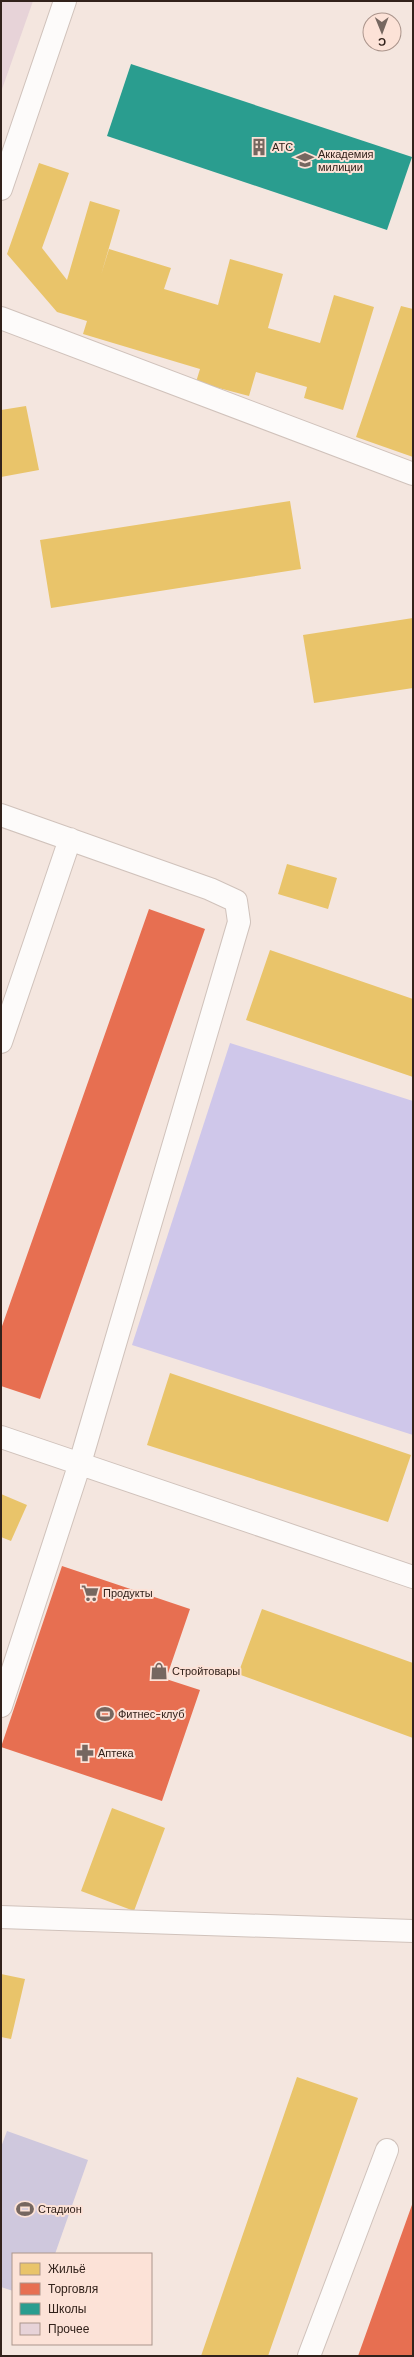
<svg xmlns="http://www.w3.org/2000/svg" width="414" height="2357" viewBox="0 0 414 2357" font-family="'DM Sans',sans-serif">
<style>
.green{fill:#cfc8dd}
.forest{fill:#cfc7ea}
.homes{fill:#e9c46a}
.shops{fill:#e76f51}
.schools{fill:#2a9d8f}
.building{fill:#e7d3d8}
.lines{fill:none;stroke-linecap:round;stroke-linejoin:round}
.minor-casing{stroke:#d0c2bb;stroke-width:24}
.minor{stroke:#fdfbfa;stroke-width:22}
.labels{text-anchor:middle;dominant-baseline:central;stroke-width:4;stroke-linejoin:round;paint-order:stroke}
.poi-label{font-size:11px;fill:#32221b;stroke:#fce2d7;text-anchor:start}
</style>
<rect width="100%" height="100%" fill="#f4e6df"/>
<path class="green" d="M7,2131L88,2160L55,2254H13V2291L1,2287V2147Z"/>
<path class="forest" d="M230,1043L413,1101V1435L132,1345Z"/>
<path class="homes" d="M39,163L69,173L42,248L67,280L90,201L120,210L101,275L109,249L171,268L164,289L218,305L230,259L283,274L268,328L320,343L334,295L374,307L343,410L304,398L307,387L256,372L249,396L196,382L200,369L83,334L87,321L57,312L7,254Z
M401,306L413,309V457L356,437Z
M26,406L39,470L1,477V410Z
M290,501L301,569L51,608L40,540Z
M413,618V688L314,703L303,635Z
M287,864L337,878L328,909L278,894Z
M270,950L413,999V1077L246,1020Z
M170,1373L411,1455L388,1522L147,1445Z
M1,1494L27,1505L11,1541L1,1537Z
M262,1609L413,1663V1738L238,1674Z
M112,1808L165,1828L134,1911L81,1891Z
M1,1974L25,1979L11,2039L1,2037Z
M297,2077L358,2098L268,2356H201Z"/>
<path class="shops" d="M149,909L205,929L40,1399L1,1386V1329Z
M62,1566L190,1609L166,1679L200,1690L162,1801L1,1747Z
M413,2202V2356H358Z"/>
<path class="schools" d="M131,64L412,157L387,230L107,136Z"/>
<path class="building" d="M1,1H33L1,92Z"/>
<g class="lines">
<g class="minor-casing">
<path id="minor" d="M1,189L65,1
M1,318L413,474
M1,815L210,889L236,901L239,922L80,1463L1,1706
M1,1042L70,839
M1,1437L413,1577
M1,1917L413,1931
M309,2356L387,2150"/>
</g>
<use href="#minor" class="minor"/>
</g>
<defs>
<g id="building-bare" transform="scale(1.38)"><path d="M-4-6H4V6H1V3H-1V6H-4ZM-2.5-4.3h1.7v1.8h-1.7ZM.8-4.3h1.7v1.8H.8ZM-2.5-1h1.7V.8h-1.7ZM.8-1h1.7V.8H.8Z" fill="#766760" stroke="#fce2d7" stroke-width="2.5" paint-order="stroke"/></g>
<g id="university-bare" transform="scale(1.38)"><path d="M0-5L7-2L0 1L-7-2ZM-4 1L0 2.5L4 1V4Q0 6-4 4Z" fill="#766760" stroke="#fce2d7" stroke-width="2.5" paint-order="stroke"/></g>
<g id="supermarket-bare" transform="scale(1.38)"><path d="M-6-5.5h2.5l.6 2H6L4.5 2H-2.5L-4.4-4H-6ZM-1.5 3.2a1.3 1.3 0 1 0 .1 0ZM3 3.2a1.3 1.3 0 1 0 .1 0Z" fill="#766760" stroke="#fce2d7" stroke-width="2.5" paint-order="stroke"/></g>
<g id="shop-bare" transform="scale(1.38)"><path d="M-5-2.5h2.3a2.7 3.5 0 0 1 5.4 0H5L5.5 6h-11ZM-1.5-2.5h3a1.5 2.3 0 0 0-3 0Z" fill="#766760" stroke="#fce2d7" stroke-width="2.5" paint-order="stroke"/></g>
<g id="stadium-bare" transform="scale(1.38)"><path d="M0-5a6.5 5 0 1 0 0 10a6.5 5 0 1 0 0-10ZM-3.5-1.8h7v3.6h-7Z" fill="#766760" stroke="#fce2d7" stroke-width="2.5" paint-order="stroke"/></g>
<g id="pharmacy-bare" transform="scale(1.38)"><path d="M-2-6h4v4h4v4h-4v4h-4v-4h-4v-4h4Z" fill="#766760" stroke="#fce2d7" stroke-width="2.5" paint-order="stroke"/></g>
</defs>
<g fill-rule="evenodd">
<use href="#building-bare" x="259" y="147"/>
<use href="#university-bare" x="305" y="160"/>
<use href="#supermarket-bare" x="90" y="1593"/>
<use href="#shop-bare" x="159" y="1671"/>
<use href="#stadium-bare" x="105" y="1714"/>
<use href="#pharmacy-bare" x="85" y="1753"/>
<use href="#stadium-bare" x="25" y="2209"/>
</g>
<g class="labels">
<g class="poi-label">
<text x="272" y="147">АТС</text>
<text x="318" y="154">Аккадемия<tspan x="318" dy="13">милиции</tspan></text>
<text x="103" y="1593">Продукты</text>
<text x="172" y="1671">Стройтовары</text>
<text x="118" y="1714">Фитнес-клуб</text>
<text x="98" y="1753">Аптека</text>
<text x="38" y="2209">Стадион</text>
</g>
</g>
<rect width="414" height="2357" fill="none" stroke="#32221b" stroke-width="4"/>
<rect x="12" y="2253" width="140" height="92" fill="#fce2d7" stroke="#ab958c"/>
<rect x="20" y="2263" width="20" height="12" fill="#e9c46a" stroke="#ab958c"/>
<text x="48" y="2273" font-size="12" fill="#32221b">Жильё</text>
<rect x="20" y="2283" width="20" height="12" fill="#e76f51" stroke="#ab958c"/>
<text x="48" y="2293" font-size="12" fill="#32221b">Торговля</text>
<rect x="20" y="2303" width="20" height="12" fill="#2a9d8f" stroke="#ab958c"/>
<text x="48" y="2313" font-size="12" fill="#32221b">Школы</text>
<rect x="20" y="2323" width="20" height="12" fill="#e7d3d8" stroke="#ab958c"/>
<text x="48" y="2333" font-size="12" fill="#32221b">Прочее</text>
<g transform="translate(382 32) rotate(179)"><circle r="19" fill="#fce2d7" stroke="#ab958c"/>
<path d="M0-3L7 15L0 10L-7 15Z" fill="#766760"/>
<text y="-6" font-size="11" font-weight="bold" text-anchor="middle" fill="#32221b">С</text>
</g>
</svg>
